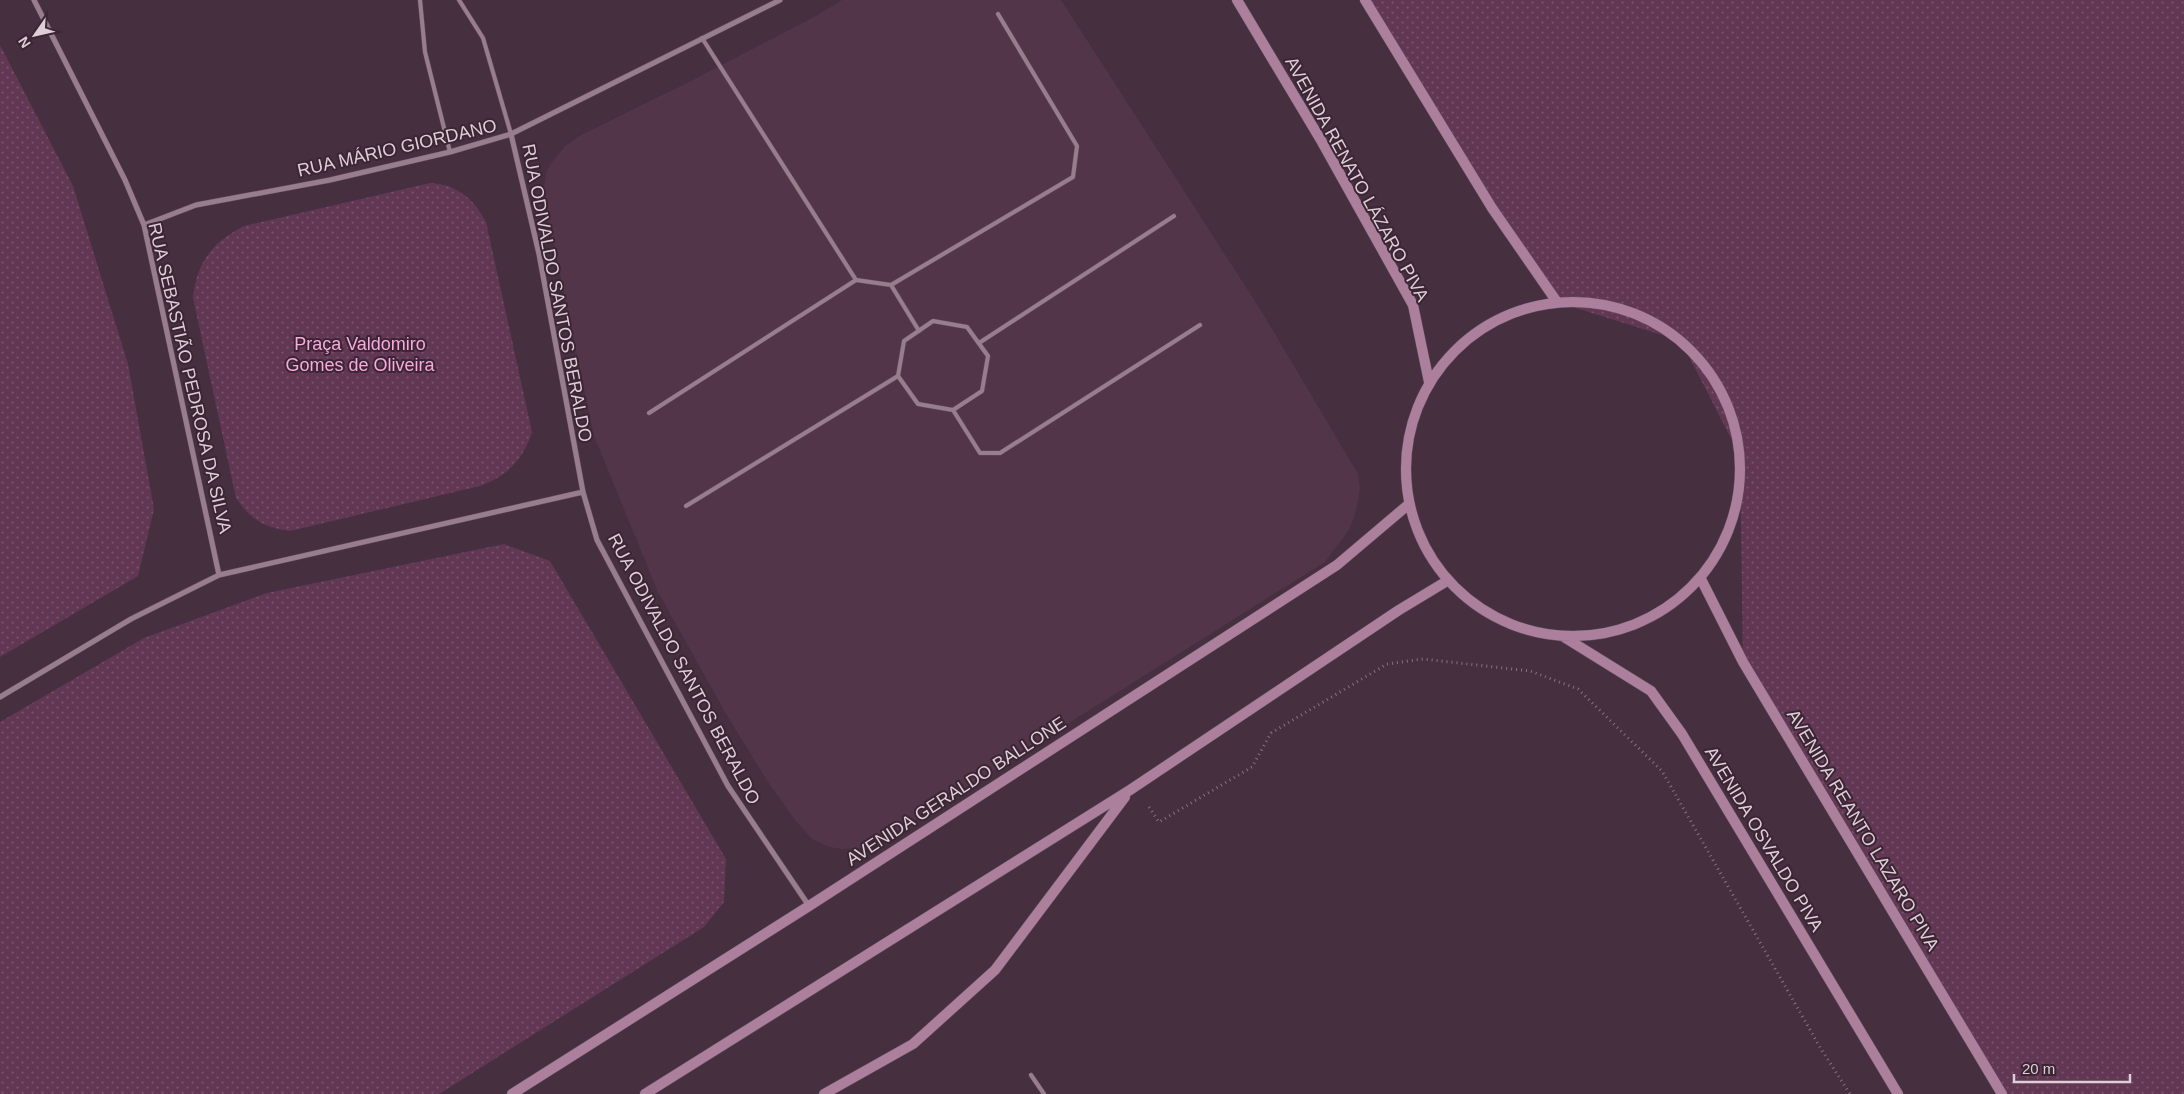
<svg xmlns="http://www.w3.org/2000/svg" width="2184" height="1094" viewBox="0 0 2184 1094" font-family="Arial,sans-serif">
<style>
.built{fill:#533549}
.grass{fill:url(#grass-dots)}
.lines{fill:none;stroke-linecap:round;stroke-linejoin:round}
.lane-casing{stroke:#614e5a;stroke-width:5}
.street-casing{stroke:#614e5a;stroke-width:6}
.secondary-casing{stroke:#614e5a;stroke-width:11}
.path{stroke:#867380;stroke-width:3;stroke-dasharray:1 4;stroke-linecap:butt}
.lane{stroke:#987d8e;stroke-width:4}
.street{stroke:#987d8e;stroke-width:5}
.secondary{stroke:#ac809d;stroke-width:10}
.labels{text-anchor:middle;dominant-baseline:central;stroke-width:4;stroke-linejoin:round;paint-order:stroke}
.street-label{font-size:18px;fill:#ddced7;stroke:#3c2534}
.park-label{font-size:18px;fill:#f8a9de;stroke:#3c2534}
</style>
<defs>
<pattern id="grass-dots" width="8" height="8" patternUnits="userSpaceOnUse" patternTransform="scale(1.25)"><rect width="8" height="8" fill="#613754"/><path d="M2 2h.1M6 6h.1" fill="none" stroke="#77536c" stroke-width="1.8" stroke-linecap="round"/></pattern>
</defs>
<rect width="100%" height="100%" fill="#462f3f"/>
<path class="built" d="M842,0H1061L1262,312L1358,474L1360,489L1355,515L1349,530L1325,562L894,833L874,843L859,848L842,849L830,847L812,839L795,820L766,779L725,712L658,592L594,436L543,193L547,170L553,161L565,146L581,135L687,83L816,16Z"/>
<path class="grass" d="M1365,0H2184V1094H2002L1743,662L1740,456L1681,341L1557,302Z
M0,45L73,186L128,364L154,509L138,576L0,657Z
M430,183C458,185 473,198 486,222L532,432C523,460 507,476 480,486L290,531C265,528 250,519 236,498L193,298C197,261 212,243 244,226Z
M504,544L550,561L726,859L724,902L704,927L439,1094H0V722L144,638L267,593Z"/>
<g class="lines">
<g class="lane-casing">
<path id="lane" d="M420,0L425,52L450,152
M459,0L483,38L511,134
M702,38L856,280L891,285L1073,177L1077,146L998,14
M891,285L919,331
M979,343L1174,216
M953,410L982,391L988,356L967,327L933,321L904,341L898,376L918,404L953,410L980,453H1000L1200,325
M649,413L856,280
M686,506L898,376
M1031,1075L1044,1094"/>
</g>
<g class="street-casing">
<path id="street" d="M34,0L125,180L144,225L219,575
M511,134L539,254L583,492L597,540L728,786L809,906
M144,225L196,205L330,180L450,152L511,134L780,0
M0,697L131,619L219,575L583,492"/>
</g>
<g class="secondary-casing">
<path id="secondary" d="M1237,0L1322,142L1413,305L1429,382
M1365,0L1492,208L1557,302
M1406 469a167 167 0 1 1 334 0a167 167 0 1 1-334 0Z
M1701,579L1743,662L2002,1094
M1564,637L1651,691L1682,734L1898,1094
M512,1094L809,906L1337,565L1409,504
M645,1094L1130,790L1399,610L1447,581
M824,1094L913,1044L995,970L1125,797"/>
</g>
<path class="path" d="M1149,807L1159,822L1252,767L1271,733L1387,664L1423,659L1530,671L1578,689L1662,771L1821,1049L1850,1094"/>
<use href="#lane" class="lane"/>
<use href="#street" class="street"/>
<use href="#secondary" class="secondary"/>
</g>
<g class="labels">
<g class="street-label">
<text transform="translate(397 148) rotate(-13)">RUA MÁRIO GIORDANO</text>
<text transform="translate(1357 179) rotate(61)">AVENIDA RENATO LÁZARO PIVA</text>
<text transform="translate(557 293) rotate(79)">RUA ODIVALDO SANTOS BERALDO</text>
<text transform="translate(190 378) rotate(77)">RUA SEBASTIÃO PEDROSA DA SILVA</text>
<text transform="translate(684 669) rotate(62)">RUA ODIVALDO SANTOS BERALDO</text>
<text transform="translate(956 791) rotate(-33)">AVENIDA GERALDO BALLONE</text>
<text transform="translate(1863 830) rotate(59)">AVENIDA REANTO LAZARO PIVA</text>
<text transform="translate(1764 839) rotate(59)">AVENIDA OSVALDO PIVA</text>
</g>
<g class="park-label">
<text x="360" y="344">Praça Valdomiro<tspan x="360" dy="21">Gomes de Oliveira</tspan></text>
</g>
</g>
<g transform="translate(35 35) rotate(236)" stroke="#3c2534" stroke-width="4" paint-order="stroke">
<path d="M0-4L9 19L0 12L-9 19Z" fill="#ddced7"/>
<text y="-8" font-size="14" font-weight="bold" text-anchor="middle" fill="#ddced7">N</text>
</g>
<path d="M2014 1074v8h116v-8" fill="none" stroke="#ddced7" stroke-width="2.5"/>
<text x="2022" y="1074" font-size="15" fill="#ddced7" stroke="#3c2534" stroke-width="4" paint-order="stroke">20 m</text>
</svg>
